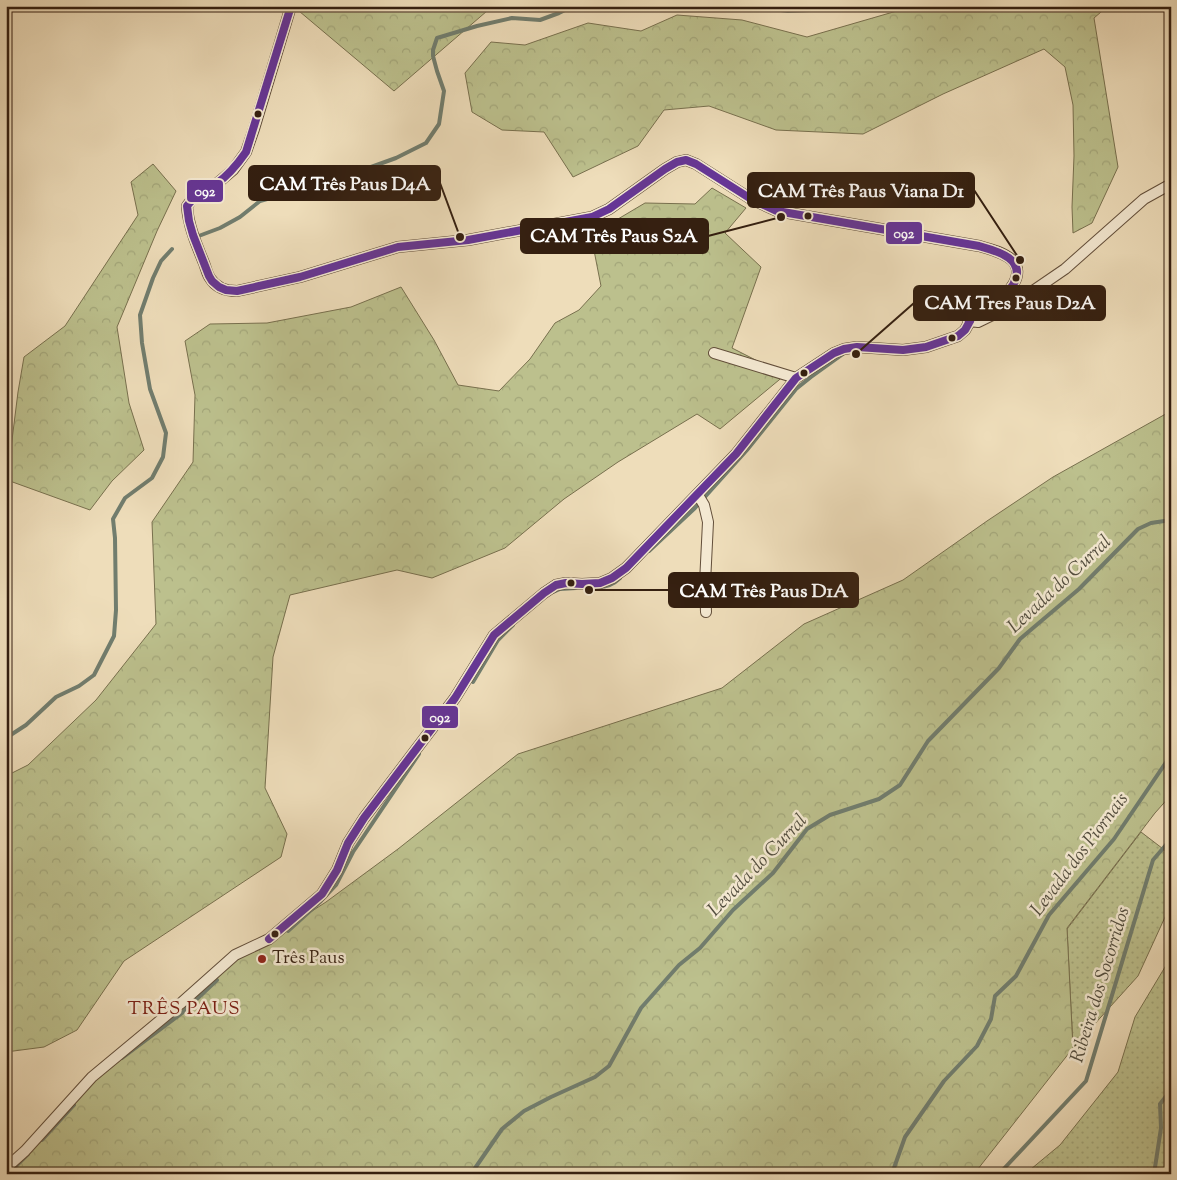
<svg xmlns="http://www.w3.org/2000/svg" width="1177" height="1180" viewBox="0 0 1177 1180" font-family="'Sorts Mill Goudy',serif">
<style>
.grass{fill:url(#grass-dots);stroke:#78704e}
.forest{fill:url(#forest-crowns);stroke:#78704e}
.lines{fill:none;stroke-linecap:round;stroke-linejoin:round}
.stream{stroke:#717d6e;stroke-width:4}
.street-casing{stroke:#624e3a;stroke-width:12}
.street{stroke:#f4e9d2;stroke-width:10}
.bus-1-casing{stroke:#f4e9d2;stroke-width:11}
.bus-1{stroke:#663695;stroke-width:8}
.bus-dot{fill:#341f10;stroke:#f4e9d2;stroke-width:2}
.poi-dot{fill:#8f2418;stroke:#f4e9d2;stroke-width:2}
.labels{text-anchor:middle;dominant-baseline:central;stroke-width:5;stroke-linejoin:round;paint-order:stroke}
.poi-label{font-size:18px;fill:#341f10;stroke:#f4e9d2;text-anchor:start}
.water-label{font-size:19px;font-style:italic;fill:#534e3f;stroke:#f4e9d2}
.neighbourhood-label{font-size:19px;letter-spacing:1px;fill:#7a1f14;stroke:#f4e9d2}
.leader{fill:none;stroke:#341f10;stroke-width:2}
.callout-dot{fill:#341f10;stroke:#f4e9d2;stroke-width:2}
.callout{fill:#341f10;stroke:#341f10;stroke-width:2}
.callout-label{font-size:19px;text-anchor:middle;font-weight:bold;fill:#fff}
.line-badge{stroke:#f4e9d2;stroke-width:2}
.badge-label{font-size:14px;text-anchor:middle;font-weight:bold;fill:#fff}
</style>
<defs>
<pattern id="grass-dots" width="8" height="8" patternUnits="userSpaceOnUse" patternTransform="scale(1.25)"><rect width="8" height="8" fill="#bcc08d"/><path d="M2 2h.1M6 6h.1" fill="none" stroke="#a2a579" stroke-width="1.8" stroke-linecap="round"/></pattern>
<pattern id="forest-crowns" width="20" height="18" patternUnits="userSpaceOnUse" patternTransform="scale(1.25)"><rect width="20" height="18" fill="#bcc08d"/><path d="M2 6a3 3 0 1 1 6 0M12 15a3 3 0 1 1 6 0" fill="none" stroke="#a2a579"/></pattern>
</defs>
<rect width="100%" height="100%" fill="#eeddba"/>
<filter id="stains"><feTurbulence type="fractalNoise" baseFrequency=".004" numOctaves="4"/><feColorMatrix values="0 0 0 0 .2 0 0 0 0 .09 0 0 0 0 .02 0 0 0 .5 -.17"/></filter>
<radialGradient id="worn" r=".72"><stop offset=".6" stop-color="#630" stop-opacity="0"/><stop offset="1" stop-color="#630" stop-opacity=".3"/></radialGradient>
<path class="grass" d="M1141,832L1171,855V904L1138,976L1073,1048L1067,929Z
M1171,957V1174H1025L1060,1145L1118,1072L1135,1017Z"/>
<path class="forest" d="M293,6H503L487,11L394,91Z
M914,6H1108L1094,18L1118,167L1092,223L1073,233L1072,207L1074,156L1073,105L1065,67L1044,49L943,94L863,134L776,130L709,106L664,110L638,146L573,177L544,132L502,130L472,112L465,73L491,42L525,45L588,23L641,31L677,15L742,20L807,37Z
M153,164L176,191L157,231L117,327L129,403L144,450L112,481L90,510L7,480L18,392L24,357L65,326L138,215L131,182Z
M712,188L746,208L725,233L761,267L732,348L785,375L720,429L697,414L618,462L564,499L505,548L432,578L397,570L290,595L273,657L265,788L287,834L281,857L124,961L77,1030L44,1047L6,1052V776L28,765L96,700L156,624L152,522L193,462L195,395L185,341L210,324L267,323L351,307L401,287L434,340L458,385L499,391L530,359L555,323L579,310L601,286L591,235L645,203L695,204Z
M1171,411V795L1155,813L1067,928L1073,1048L974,1174H6V1168L92,1077L235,955L269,939L326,902L398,849L518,754L722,688L804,624L903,580L987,521L1053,477Z"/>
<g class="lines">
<path class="stream" d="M751,6L788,11L809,10L815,6
M196,237L220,228L240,217L260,201L335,180L396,158L426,143L439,124L444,91L437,71L433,56V50L437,38L477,26L512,18L540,20L559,13L573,6
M649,551L695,508L747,450L796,389L811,377L843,354
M598,587C607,587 614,584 620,578
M553,592L560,589L576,588
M473,682L498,640L513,625
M6,738L26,725L56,697L79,686L94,675L114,636L116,610L115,538L113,519L125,498L152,478L163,457L166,433L150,389L142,343L140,315L153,278L161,261L172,249
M288,931L321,901L336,885L353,852L419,754
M122,1058L182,1013L217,980
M42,1140L74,1105
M8,1174L28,1154
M471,1174L502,1129L524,1111L551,1097L595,1077L609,1066L641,1008L679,965L700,948L733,910L773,873L807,829L830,815L879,799L900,785L928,741L999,668L1020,639L1079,589L1138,529L1151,523L1171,520
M890,1174L894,1168L905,1137L944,1081L977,1046L991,1019L995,996L1016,976L1049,915L1114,839L1171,755
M999,1174L1086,1081L1153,860L1171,839
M1154,1174L1161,1128L1160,1104L1171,1090"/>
<g class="street-casing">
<path id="street" d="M291,6L254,129L246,152L233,170L214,186L193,198L187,206C188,225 197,246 204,263C206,268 207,274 210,278C216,288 227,291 237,291L300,277L398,247L468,240L592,217L609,209L665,169L677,162L686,160L696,164L751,199L777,211L979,246C990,249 1003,252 1012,260C1026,274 1009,294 995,301C986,305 979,298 969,303L965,310L967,318L970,321
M970,321L978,322L1011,306L1065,269L1144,199L1171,184
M714,353L796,378
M698,495L704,505L708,522L705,583L706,612
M6,1168L25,1151L92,1077L180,1004L235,955L269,939L322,894L337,870L348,843L364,818L455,698L494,635L544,593L556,585L566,583L582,584L600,583L612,578L626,568L736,454L796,378L834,353L844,349L857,347L903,350L926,347L958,336L965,330L970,321"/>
</g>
<use href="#street" class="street"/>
<g class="bus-1-casing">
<path id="bus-1" d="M291,6L246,152C237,165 229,175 216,184C205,193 196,194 187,206L189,221L193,235L209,276L212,281L219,287L226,290L237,291L300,277L398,247L468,240L592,217L609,209L665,169L677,162L686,160L696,164L751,199L777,211L979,246C997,251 1028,259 1013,285C1009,291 1003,297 996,300C987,305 978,300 969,303L965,310L967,318L970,321
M269,939L322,894L337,870L348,843L364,818L455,698L494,635L544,593L556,585L566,583L582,584L600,583L612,578L626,568L736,454L796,378L834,353L844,349L857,347L903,350L926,347L958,336L965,330L970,321"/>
</g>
<use href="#bus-1" class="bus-1"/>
</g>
<g class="bus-dot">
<circle cx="258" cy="114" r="4.5"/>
<circle cx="808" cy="216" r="4.5"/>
<circle cx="1016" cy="278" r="4.5"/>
<circle cx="952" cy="338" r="4.5"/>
<circle cx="804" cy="373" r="4.5"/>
<circle cx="571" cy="583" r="4.5"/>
<circle cx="425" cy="738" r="4.5"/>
<circle cx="275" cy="934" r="4.5"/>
</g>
<circle class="poi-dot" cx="262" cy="959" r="5"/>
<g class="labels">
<g class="poi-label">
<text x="272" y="959">Três Paus</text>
</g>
<g class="water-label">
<text transform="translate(1060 585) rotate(-43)">Levada do Curral</text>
<text transform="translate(1080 855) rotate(-53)">Levada dos Piornais</text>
<text transform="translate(758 866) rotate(-46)">Levada do Curral</text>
<text transform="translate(1101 985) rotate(-73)">Ribeira dos Socorridos</text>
</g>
<g class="neighbourhood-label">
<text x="184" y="1009">TRÊS PAUS</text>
</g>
</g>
<path class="leader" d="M460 237L440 183M1020 260L974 190M781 217L708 236M856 354L914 303M589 590L669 590"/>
<g class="callout-dot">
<circle cx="460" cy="237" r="5"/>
<circle cx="1020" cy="260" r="5"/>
<circle cx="781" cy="217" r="5"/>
<circle cx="856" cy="354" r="5"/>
<circle cx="589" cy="590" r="5"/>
</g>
<g class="callout">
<rect x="249" y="166" width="191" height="34" rx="5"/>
<rect x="748" y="173" width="226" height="34" rx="5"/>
<rect x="521" y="219" width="187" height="34" rx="5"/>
<rect x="914" y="286" width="191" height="34" rx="5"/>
<rect x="669" y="573" width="189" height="34" rx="5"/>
</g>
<g class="callout-label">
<text x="345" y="190">CAM Três Paus D4A</text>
<text x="861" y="197">CAM Três Paus Viana D1</text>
<text x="614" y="242">CAM Três Paus S2A</text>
<text x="1010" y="309">CAM Tres Paus D2A</text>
<text x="764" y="597">CAM Três Paus D1A</text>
</g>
<g class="line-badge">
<rect x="186" y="179" width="38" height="24" rx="5" fill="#663695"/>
<rect x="885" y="221" width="38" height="24" rx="5" fill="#663695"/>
<rect x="421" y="705" width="38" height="24" rx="5" fill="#663695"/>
</g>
<g class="badge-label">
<text x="205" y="196">092</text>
<text x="904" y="238">092</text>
<text x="440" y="722">092</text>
</g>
<rect width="1177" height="1180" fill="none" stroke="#eeddba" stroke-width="25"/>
<rect x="8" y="8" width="1162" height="1165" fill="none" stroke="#341f10" stroke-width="2.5"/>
<rect x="12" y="12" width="1152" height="1155" fill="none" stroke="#341f10"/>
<rect width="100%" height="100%" filter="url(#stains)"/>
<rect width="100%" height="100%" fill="url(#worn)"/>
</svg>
